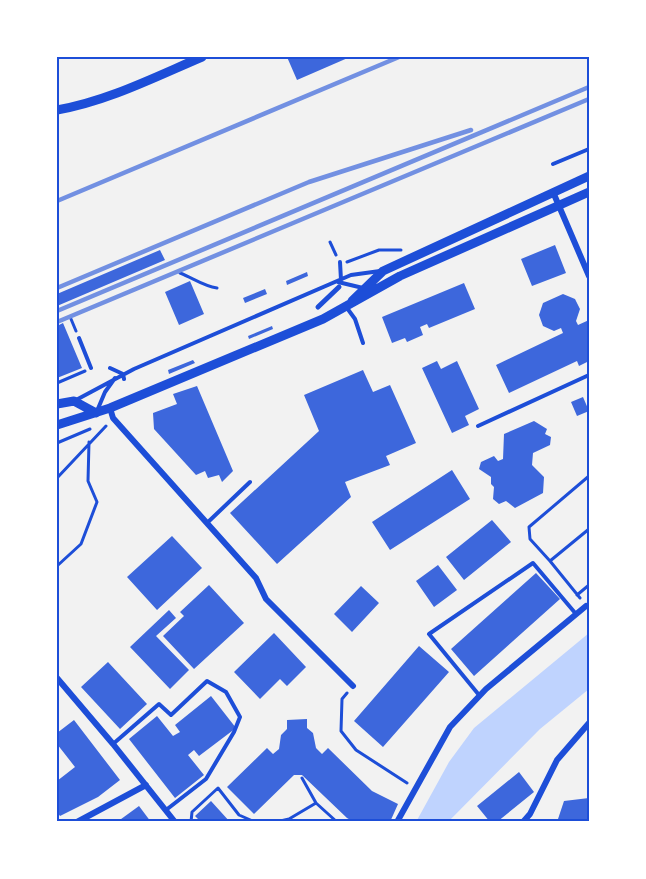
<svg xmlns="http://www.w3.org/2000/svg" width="646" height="879" font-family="Cabin,sans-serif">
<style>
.water{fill:#bfd3fe}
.building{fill:#3d67dc}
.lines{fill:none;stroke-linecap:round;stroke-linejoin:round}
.path{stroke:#1d4ed8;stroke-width:3}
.service{stroke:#1d4ed8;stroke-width:4}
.pedestrian{stroke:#1d4ed8;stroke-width:5}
.minor{stroke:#1d4ed8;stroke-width:6}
.secondary{stroke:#1d4ed8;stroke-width:9}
.rail{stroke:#7290e2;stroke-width:4.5}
.neatline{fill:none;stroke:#1d4ed8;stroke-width:2}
</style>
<rect width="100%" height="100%" fill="#f2f2f2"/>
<!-- water -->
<path class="water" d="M589,633V689L540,729L448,822H416L449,762L474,728Z"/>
<!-- building -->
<path class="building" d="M287,57H350L297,80Z
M555,245L566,273L532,286L521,259Z
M160,250L165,260L57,306V294Z
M307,272L308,276L287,285L286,281Z
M190,281L204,314L179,325L165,292Z
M464,283L475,309L429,328L427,324L420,327L423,335L407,342L405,338L392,343L382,317Z
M265,289L267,294L245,303L243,298Z
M563,294L575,299L580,309L576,321L578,325L589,320V361L579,366L577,361L509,393L496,365L563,333L561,328L554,331L543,326L539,315L543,303Z
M63,323L82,368L57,378V326Z
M272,326L273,329L249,339L248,336Z
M193,360L195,363L169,374L168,370Z
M437,361L441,369L457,361L479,409L465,416L469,425L452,433L422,368Z
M363,370L373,392L390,385L416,443L386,456L390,465L345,482L351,497L277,564L230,513L319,431L304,395Z
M197,386L233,471L222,482L219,475L208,478L205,471L196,475L154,429L153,413L177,404L173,394Z
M583,397L589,411L577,416L571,402Z
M534,421L547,429L545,434L551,437L550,445L533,453L532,465L544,477L543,493L515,508L506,501L499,504L493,499L494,487L491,484V477L479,469L481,462L494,456L498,461L503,459L504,434Z
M452,470L470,499L390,550L372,522Z
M492,520L511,542L464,580L446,557Z
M172,536L202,568L157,610L127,577Z
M438,565L457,590L434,607L416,581Z
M536,573L560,599L474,676L451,649Z
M209,585L244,623L194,669L163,636L184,616L180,612Z
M361,586L379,603L352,632L334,614Z
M169,610L176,618L156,636L189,670L170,689L130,647Z
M274,633L306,667L287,686L280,679L260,699L234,672Z
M419,646L449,672L383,747L354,721Z
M108,662L147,704L120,729L81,687Z
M211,696L236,728L199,756L194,750L188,755L204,775L175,798L129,739L157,716L173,736L180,732L175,725Z
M307,719V728L313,733L316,748L322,754L328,748L372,791L398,804L390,822H354L347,818L302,775H294L254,814L227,787L267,748L273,754L279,749L281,735L287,729V720Z
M74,720L120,780L98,797L60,816L57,812V781L75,767L57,744V733Z
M519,772L534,792L497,822H490L477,806Z
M589,798V822H557L564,801Z
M211,801L230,822H201L195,816Z
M139,806L151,822H117Z"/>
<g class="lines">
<!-- path -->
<path class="path" d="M330,242L336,255
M347,262L379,250H401
M180,273C193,278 203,286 217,288
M71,319L76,331
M57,383L85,371
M57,443L90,429
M57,478L106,426
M550,561L530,539L529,527L589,476
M57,566L81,544L97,502L88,481L89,442
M577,595L589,585
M580,598L550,561L589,529
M347,693L342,699L341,731L356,750L407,783
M302,778L316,803
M191,822L192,812L218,788L239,815L255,822
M276,822L289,819L316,803L337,822"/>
<!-- service -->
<path class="service" d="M553,164L589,149
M340,262L341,280
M338,282L363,288
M347,308L355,319L363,343
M79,338L91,368
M110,368L123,374L124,379
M76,400L134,369L351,275L380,271
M97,411L105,392L115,378
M478,426L589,375
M207,523L250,482
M479,695L429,634L533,563L576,614
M113,744L159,704L171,715L207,681L226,692L240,717L234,732L206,779L166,810"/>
<!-- pedestrian -->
<path class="pedestrian" d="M318,307L339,287"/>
<!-- minor -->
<path class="minor" d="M553,192L589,276
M110,408L113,418L256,578L266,599L353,686
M57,678L113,744L175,822
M77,822L146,785
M397,822L450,727L486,689L586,606
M523,822L530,814L557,760L589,723"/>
<!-- secondary -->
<path class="secondary" d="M57,110C108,101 155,77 202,57
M352,301L383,271L589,176
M57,404L74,401L96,413
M57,425L110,408L323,319L400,276L589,192"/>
<!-- rail -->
<path class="rail" d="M57,201L399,57
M57,288L309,182L471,130
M57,311L589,87
M57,322L589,99"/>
</g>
<!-- border -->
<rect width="646" height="879" fill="none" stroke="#ffffff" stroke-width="117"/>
<rect x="58" y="58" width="530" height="762" class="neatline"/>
</svg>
